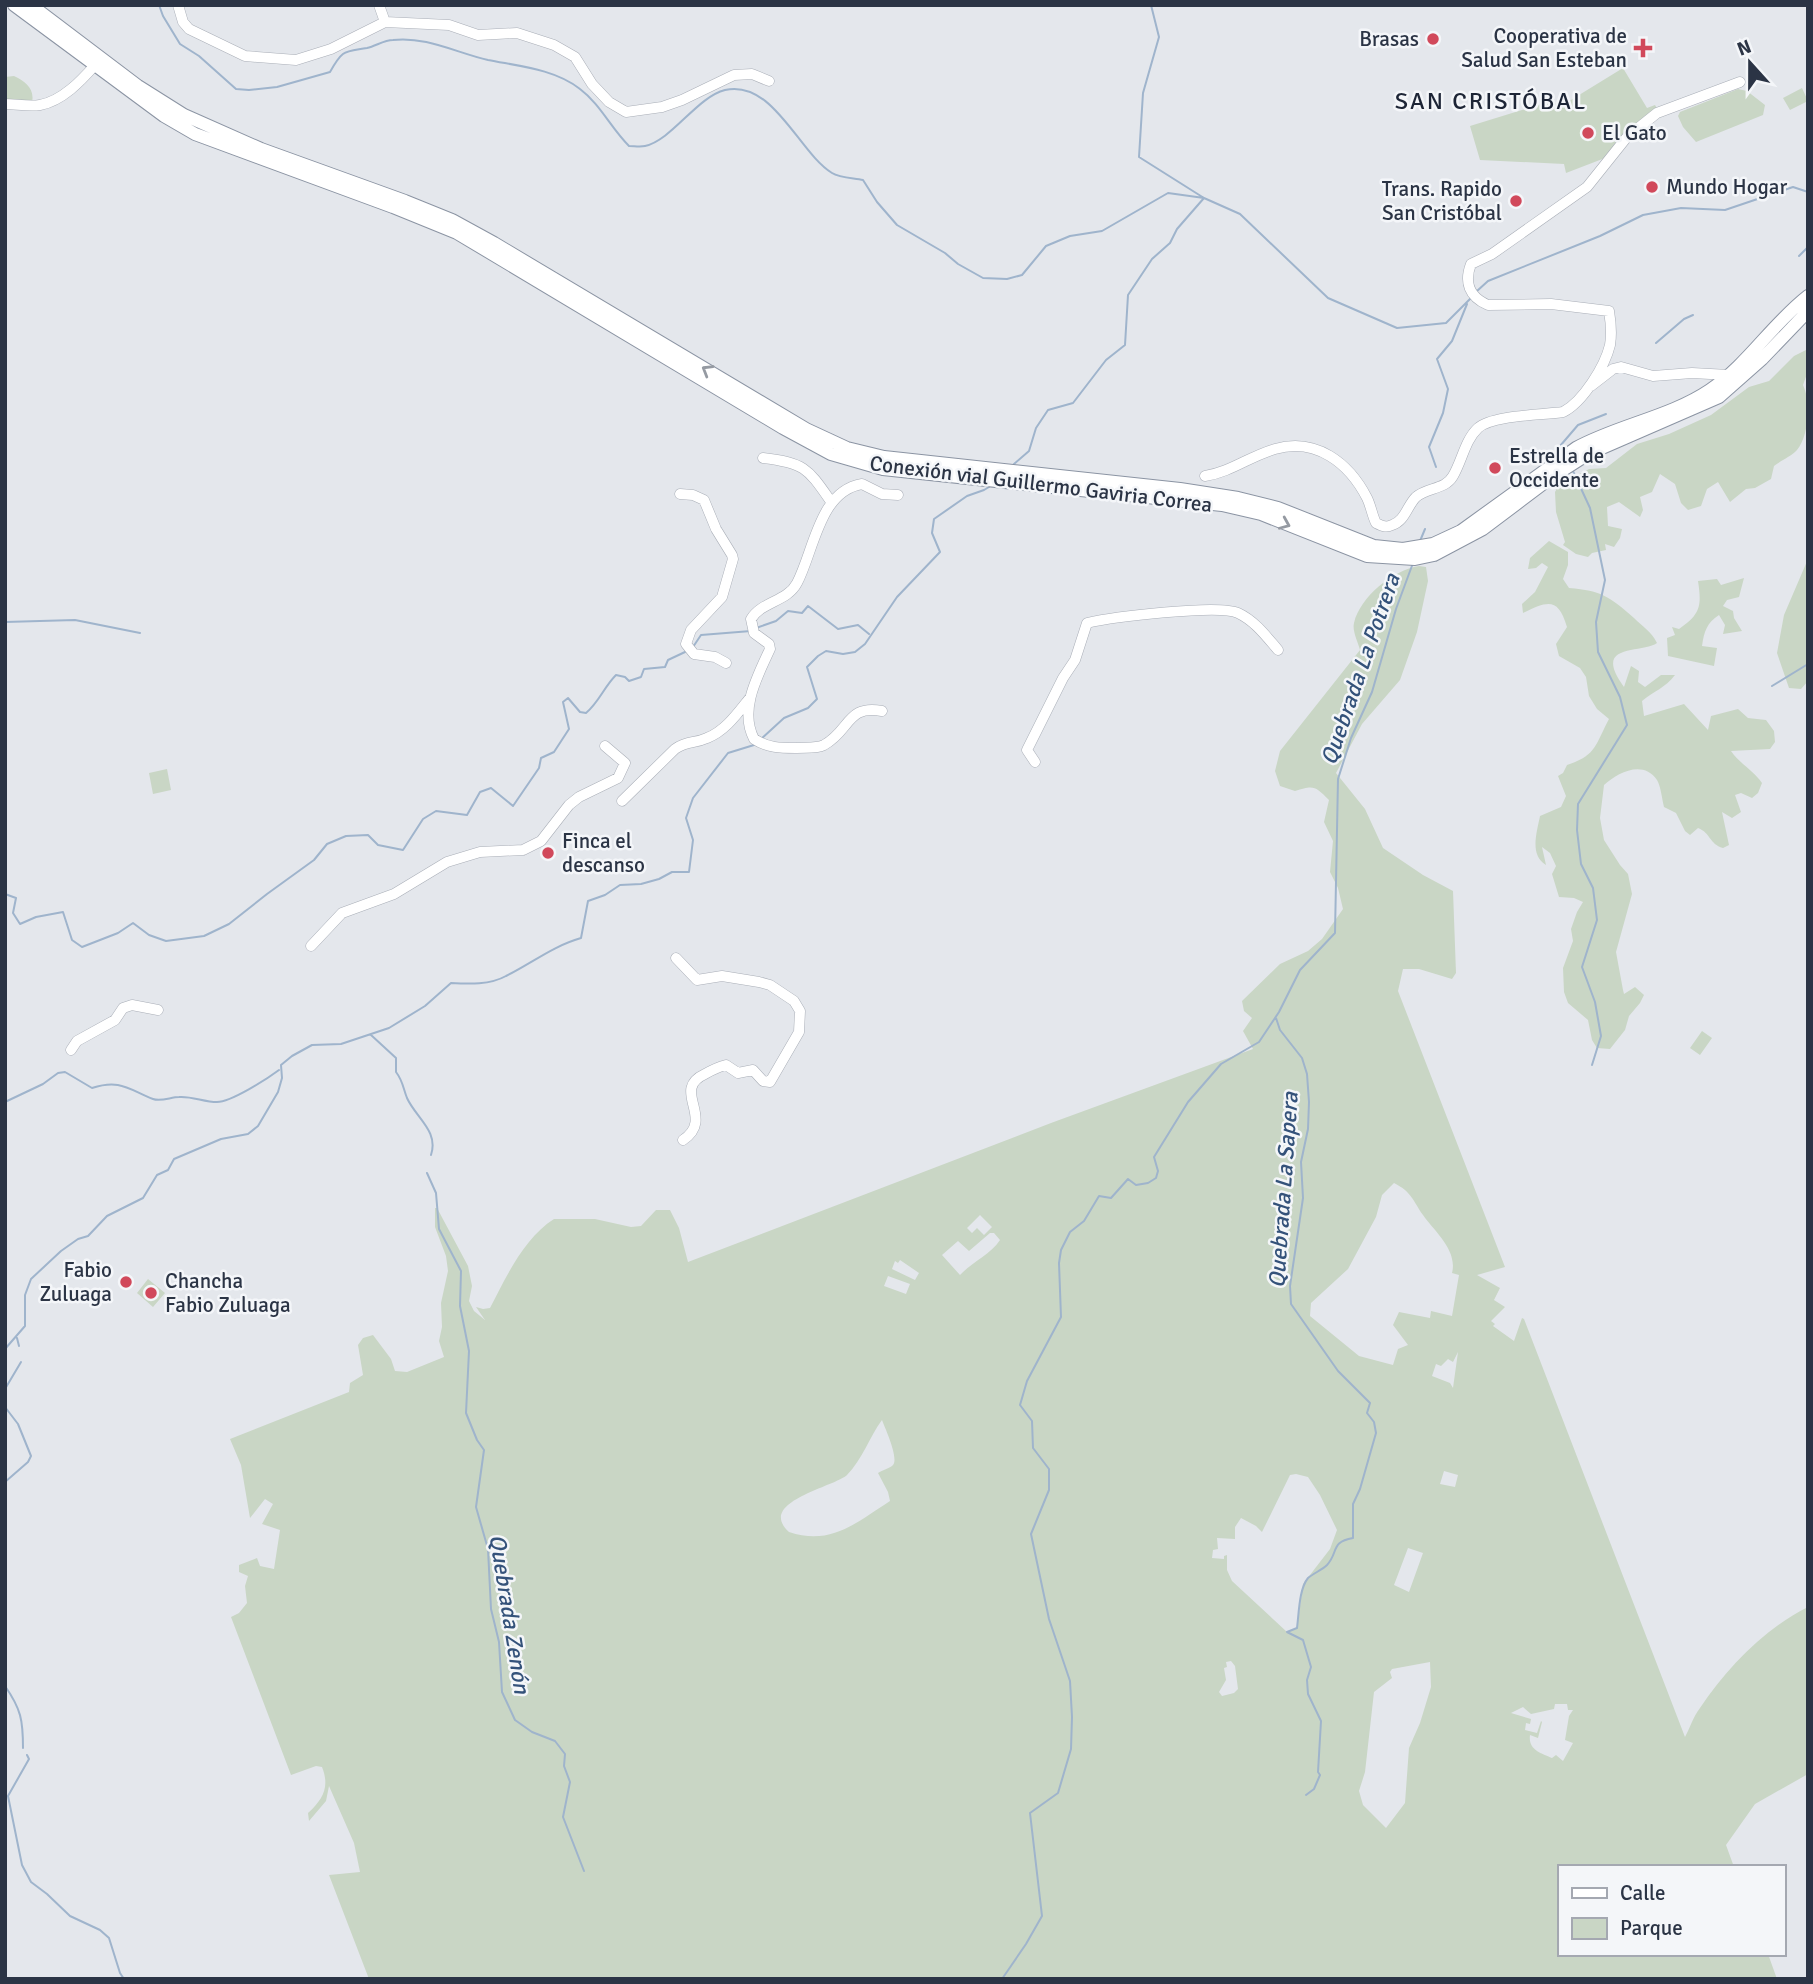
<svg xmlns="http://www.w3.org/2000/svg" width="1813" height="1984" font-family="Signika,sans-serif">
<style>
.green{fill:#c9d6c5;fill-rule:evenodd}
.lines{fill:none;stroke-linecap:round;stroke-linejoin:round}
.stream{stroke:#9fb4cc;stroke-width:2}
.secondary-casing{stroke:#a9aeb7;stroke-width:11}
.highway-casing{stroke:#8b94a3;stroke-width:14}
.secondary{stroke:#fff;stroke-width:10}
.highway{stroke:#fff;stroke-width:12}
.oneway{stroke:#959aa2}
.poi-dot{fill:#d1495b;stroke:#f4f6f9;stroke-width:2.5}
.labels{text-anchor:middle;stroke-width:5;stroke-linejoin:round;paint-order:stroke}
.poi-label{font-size:21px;fill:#2b3445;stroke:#f4f6f9;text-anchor:start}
.street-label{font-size:21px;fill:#2b3445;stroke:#f4f6f9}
.water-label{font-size:23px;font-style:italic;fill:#34527a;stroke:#f4f6f9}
.quarter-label{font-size:24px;letter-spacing:2px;fill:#1d2536;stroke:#f4f6f9}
</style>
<rect width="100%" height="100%" fill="#e4e7ec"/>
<!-- green -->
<path class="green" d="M1623,68L1647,108L1655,105L1660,114L1605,158L1566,173L1564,164L1480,160L1470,126L1541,104L1566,103Z
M14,76C25,81 35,89 32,102L5,99V77Z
M1802,88L1808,101L1790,110L1783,98Z
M1738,89L1747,91L1765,105L1763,115L1696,142L1683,127L1678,116L1680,112Z
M1808,349V371L1803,385C1811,402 1809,435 1797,450C1792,456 1780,461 1774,466L1771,479L1755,488L1746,489L1730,502L1718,482L1707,489L1701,506L1688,510L1681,503L1675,484L1660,474L1652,492L1640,497L1643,510L1640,517L1619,502L1607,507L1608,526L1622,529L1620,538L1614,547L1605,544L1606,550L1592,553L1588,557L1576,554L1563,545L1565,542L1556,512L1555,492L1559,485L1589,469L1606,468L1637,444L1669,434L1711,415L1749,387L1769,381L1794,356Z
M1549,541L1568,552V565L1563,579L1569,588C1602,591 1609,596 1634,618C1643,627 1651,631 1657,643C1642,654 1591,642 1624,687L1631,666L1639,671L1638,682L1645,687L1661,675H1675C1665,688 1654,691 1642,701L1644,716L1684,704L1708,730L1711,716L1738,709L1748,718L1766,720L1774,731L1775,742L1770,749L1731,751C1740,764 1753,770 1762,783L1758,793L1752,798L1741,793L1735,795L1741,812L1732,818L1722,812L1729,845L1723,848C1709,844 1711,833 1698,828L1690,835L1685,831L1676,813L1664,807C1662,799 1661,787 1657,780C1643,759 1617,773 1604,785L1600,818L1604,840L1620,865L1628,874L1632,894L1616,952L1623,990L1624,994L1635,987L1644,995L1640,1003L1629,1016L1625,1030L1610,1049L1597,1048L1592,1040L1588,1020L1568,1003L1564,992L1563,968L1573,941L1571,929L1577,912L1583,902L1574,898L1559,897L1552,874L1556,866L1550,853L1542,847L1546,865C1529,855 1537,832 1540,816L1561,807L1566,796L1558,776L1563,773L1567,765C1597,755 1595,745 1609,719L1597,709L1589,696L1586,677L1580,668L1559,656L1556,644L1567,627C1558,597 1548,601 1523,613L1522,604L1535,592L1548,567L1542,563L1536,568L1528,569L1530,558Z
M1808,559V681L1801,689L1789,688L1777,653L1784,615Z
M1419,566L1426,567L1428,581L1417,632L1400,680L1362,724L1336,773L1365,809L1383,848L1423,875L1453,891L1456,973L1452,979L1419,969H1403L1398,991L1505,1267L1477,1275L1500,1288L1494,1300L1505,1307L1491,1321L1495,1324L1493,1326L1514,1341L1522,1318L1524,1319L1685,1737C1690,1728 1693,1717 1700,1708C1727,1668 1764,1629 1808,1607V1774L1755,1804L1726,1845L1734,1867H1700L1691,1864L1690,1867H1559V1954H1768L1777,1979H369L329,1875L360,1872L354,1843L329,1786L326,1801L309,1821L308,1813C323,1799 330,1787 322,1767L316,1766L291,1775L231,1617L239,1613L247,1603L245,1586L248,1576L239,1572V1565L257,1558L260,1566L274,1569L280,1530L262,1524L273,1504L265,1499L250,1518L241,1465L230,1439L349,1392L350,1383L363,1375L358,1345L363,1338L373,1335L391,1359L395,1371L407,1372L444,1357L439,1341L442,1327L441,1303L448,1271L446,1256L435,1227V1208H437L468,1266L472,1286L469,1301L474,1311L485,1320L476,1307L483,1309L490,1308C506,1277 524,1238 554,1219H595L631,1227L641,1226L656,1210H670L679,1228L688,1262L1051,1123L1253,1049L1243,1031L1252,1018L1244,1011L1242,1001L1280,964L1308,951L1322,939L1343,909L1338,888L1330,872L1333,841L1324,822L1329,800C1315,786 1314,785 1295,791L1280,786L1275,771L1280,751L1360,650C1358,642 1352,631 1354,623C1360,597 1393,570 1419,566ZM1394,1183C1412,1192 1413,1201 1423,1215C1434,1231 1458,1250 1452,1273L1459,1275L1452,1316L1431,1311L1430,1318L1399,1312L1393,1325L1408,1345L1398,1349L1393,1365L1359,1356L1310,1316L1311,1303L1348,1269L1376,1217L1382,1195ZM980,1215L992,1227L984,1235L977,1228L972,1233L967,1228ZM990,1233H994L1000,1240C990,1255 972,1262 960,1275L942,1255L958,1241L969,1251ZM900,1260L919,1273L915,1280L892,1269L895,1261L898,1263ZM888,1276L910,1284L906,1294L884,1286ZM1458,1352L1453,1388L1450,1383L1432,1376L1436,1364L1441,1366L1448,1359L1453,1362ZM882,1420C885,1428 899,1458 893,1465C891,1468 882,1470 878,1473L888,1492L890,1501C856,1523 831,1546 789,1532C756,1502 834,1487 847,1475C862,1460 870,1436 882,1420ZM1444,1471L1458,1475L1455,1487L1440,1484ZM1296,1474L1308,1477L1320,1495L1337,1530L1330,1549L1303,1584L1297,1628L1287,1632L1232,1581L1227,1570V1555L1224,1556V1559L1212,1558L1213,1550L1218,1549L1217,1538L1235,1539V1527L1241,1518L1256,1526L1262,1532L1290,1475ZM1408,1548L1423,1553L1409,1592L1394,1585ZM1231,1661L1235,1666L1238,1689L1234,1693L1222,1696L1219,1692L1226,1680L1224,1668L1227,1667L1226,1662ZM1430,1662L1431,1687L1420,1723L1409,1748L1405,1803L1386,1828L1363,1805L1359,1791L1365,1772L1374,1692L1392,1678L1390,1672L1392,1669ZM1555,1704H1567L1568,1710H1573L1569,1716L1565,1740L1573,1743L1563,1761L1556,1755L1552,1758C1541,1753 1528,1750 1530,1735L1538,1738L1542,1722L1541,1721L1537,1733L1525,1730L1526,1723L1530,1724L1531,1719L1511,1713L1523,1707L1531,1714L1554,1709Z
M1744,578L1739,597L1727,600L1723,606L1733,611L1734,618L1742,631L1723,634L1725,625L1719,615C1707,623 1704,631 1702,646L1717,648L1714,666L1668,656L1667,638L1675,635L1672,627L1679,629C1700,614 1702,607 1698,581L1717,579L1721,585Z
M167,769L171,790L153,794L149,773Z
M1702,1031L1712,1038L1700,1055L1690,1048Z
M148,1279L165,1293L153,1307L137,1293Z"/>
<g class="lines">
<!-- stream -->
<path class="stream" d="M159,5L163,16L180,44L199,56L236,89L249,90L277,87L330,72C343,49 344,52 367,48C376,46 384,40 393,40C426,36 457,53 488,60C518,66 555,69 580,89C600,104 611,128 629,146C634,146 640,147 645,146C672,140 697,97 725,90C773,79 799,153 832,173C840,178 854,178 863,180L877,202L897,225L945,253L958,264L983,278L1007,279L1022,275L1046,246L1070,236L1102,231L1168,193L1204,198L1240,214L1328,298L1397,328L1446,323L1471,298
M1799,256L1808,247
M1477,291L1488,281L1600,236L1643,215L1681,208L1725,210L1793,187L1808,192
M1656,343L1684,319L1693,315
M1563,452L1560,446L1578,425L1606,414
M1014,464L1029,451L1036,428L1048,410L1073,403L1106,360L1125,345L1128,295L1152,259L1170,243L1177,229L1204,198L1139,157L1143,93L1159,37L1151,5
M1436,467L1429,447L1443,413L1448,389L1437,359L1452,341L1467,304
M1572,469L1590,508L1605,580L1596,622L1598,652L1620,697L1627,725L1578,804L1577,830L1581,864L1593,888L1597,920L1582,967L1595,1002L1601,1036L1592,1065
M1420,541L1425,529
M5,622L75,620L140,633
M756,628L776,621L788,611L802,613L808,606L838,629L858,625L869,634
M693,647L701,635L751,631
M1772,686L1808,664
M761,739L784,718L808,708L817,699L807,667L818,656L826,651L843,654L855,652L865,644L897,597L940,552L932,533L934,519L967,496L984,490L989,487
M5,894L16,898L13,913L20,924L36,917L63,912L72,940L82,947L118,933L133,923L149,935L166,941L204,936L229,924L267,894L314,860L327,844L346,836L368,835L378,845L403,850L423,819L436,811L467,815L480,792L491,788L513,806L539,768L541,758L554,752L569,729L563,702L568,698L580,712L586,713C599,702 604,687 616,675L625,677L629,681L641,677L644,669L665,667L668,660L685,652
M1276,1018L1280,1030L1302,1058L1307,1074L1309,1102L1308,1129L1301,1162L1303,1198L1290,1286L1291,1304L1338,1371L1370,1403L1367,1413L1374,1422L1376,1433L1360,1489L1353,1504V1538C1330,1542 1339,1552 1327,1565C1322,1570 1314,1573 1308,1578C1299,1589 1299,1613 1297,1628L1287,1632L1303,1640L1311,1667L1307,1680L1308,1694L1321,1721L1318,1772L1320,1775L1314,1789L1306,1795
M371,1035L396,1058V1072C403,1081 403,1088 407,1098C416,1118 439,1131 431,1155
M5,1102L43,1084L58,1073L65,1072L92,1088C120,1079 128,1089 153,1099C161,1102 171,1097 179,1097C192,1096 204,1102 217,1102C231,1102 267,1079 279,1070
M427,1173L436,1193L439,1229L461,1271L460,1306L469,1351L466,1413L477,1440L484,1450L476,1507L488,1549L491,1609L499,1642L502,1692L515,1720L532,1732L555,1741L565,1754L564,1766L570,1782L563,1817L584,1871
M17,1338L19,1346
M5,1349L25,1326V1295L31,1279L61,1251L78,1239L88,1236L107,1216L143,1198L157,1175L168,1170L174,1159L221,1139L248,1134L258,1126L278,1092L282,1078L281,1065L292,1056L312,1045L341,1044L389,1028L425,1006L451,983C469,984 490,985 506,976C532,963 553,946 581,938L588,901L605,895L620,885L641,884L659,879L672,872H689L693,840L686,818L693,798L728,753L754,745
M5,1389L21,1362
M5,1407L18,1424L31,1456L28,1462L5,1482
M5,1507V1521
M5,1686C21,1709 23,1720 23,1748
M27,1755L29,1759L8,1796L22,1865L31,1882L47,1894L70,1916L100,1930L109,1938L120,1973L124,1979
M1002,1979L1026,1944L1042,1916L1030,1813L1058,1793L1071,1749L1072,1717L1070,1681L1049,1619L1031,1534L1049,1490V1469L1033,1448L1032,1421L1020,1405L1027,1381L1061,1317L1059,1263L1061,1250L1070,1232L1084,1221L1099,1196L1111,1198L1128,1179L1136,1185L1148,1183L1156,1178L1158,1171L1154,1157L1188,1102L1221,1064L1259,1042L1279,1012L1300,970L1335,933L1338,779L1351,738L1372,692L1396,609L1413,563"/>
<!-- secondary casing -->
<g class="secondary-casing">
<path id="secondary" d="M178,5L183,22L189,29L245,56L296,60L331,49L385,22
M379,5L385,22L449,25L478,35L517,33L554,45L575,57L592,84L609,102L626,112L662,107L682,100L734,75L752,74L769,81
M5,104C16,104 29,107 40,105C62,101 81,81 95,65
M1591,386L1613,369L1621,367L1653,376L1692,373L1729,375
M763,458C806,463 808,469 832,503
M1205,476C1231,472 1250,456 1275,449C1316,437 1349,463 1367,498C1371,506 1372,515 1376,523C1382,526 1386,528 1392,525C1405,521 1407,506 1416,497C1427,487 1445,490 1453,476C1462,461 1465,440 1478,428C1492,415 1543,415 1563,412C1583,402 1605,366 1610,345C1612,333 1611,323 1609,311L1551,304L1488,305C1469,297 1464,282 1471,264L1492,254L1587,187L1627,137L1657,113L1740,82
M680,494L693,495L704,500L716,529L732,555L733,559L722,597L691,630L686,644L694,654L715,657L726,663
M882,711C847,704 850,731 824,745C816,749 805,747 796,748C780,748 768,748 754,739C739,710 757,677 770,649L769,644L754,633L751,619C762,601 787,602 797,583C814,551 819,491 862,484L882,494L898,495
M1035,762L1027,750L1063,678L1075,660L1087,623C1112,617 1219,604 1238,613C1255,621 1266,636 1278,650
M622,801L675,749C688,740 694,744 707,738C725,731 737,714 749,699
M311,946L342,913L394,894L447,862L480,852L523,850L541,841L569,805L579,797L618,778L625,763L605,746
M676,958L697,980L722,976L759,982L770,985L794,1001L800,1011L799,1032L770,1082L763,1081L753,1070L738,1073L726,1065C718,1067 712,1070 705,1074C670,1090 716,1118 683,1140
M71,1050L77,1041L115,1020L123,1008L132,1005L158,1010"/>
</g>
<!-- highway casing -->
<g class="highway-casing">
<path id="highway" d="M14,5L164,116L195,134L393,207L457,233L783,428L831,454L883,469L1222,505L1261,514L1367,556L1415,559L1434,555L1483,529L1552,477L1588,454L1719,397L1762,359L1808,311
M31,5L138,86L184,115L261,149L405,201L452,220L494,243L806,429L847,448L884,457L1180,489L1238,498L1278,508L1374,546L1403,549L1433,544L1461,531L1576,448C1618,425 1670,417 1710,390C1748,364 1772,324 1808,296"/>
</g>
<!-- secondary -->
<use href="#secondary" class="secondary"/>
<!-- highway -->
<use href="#highway" class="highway"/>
</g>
<!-- one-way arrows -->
<defs><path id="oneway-chevron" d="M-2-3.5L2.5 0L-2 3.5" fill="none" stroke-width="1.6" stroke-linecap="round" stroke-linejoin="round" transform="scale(1.75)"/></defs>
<g class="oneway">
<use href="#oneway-chevron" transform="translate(707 370) rotate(-149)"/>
<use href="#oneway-chevron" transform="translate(1285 524) rotate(23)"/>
</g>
<!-- markers -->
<g class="poi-dot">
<circle cx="1433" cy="39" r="7"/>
<path d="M1639.5 37.5h7v7h7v7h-7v7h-7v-7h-7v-7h7z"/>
<circle cx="1588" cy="133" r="7"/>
<circle cx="1652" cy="187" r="7"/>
<circle cx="1516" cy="201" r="7"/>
<circle cx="1495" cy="468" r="7"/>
<circle cx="548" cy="853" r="7"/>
<circle cx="126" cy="1282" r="7"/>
<circle cx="151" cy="1293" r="7"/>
</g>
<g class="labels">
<!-- poi labels -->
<g class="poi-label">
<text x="1627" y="43" text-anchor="end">Cooperativa de<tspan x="1627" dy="24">Salud San Esteban</tspan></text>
<text x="1419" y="46" text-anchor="end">Brasas</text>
<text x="1602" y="140">El Gato</text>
<text x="1666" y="194">Mundo Hogar</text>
<text x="1502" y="196" text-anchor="end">Trans. Rapido<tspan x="1502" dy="24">San Cristóbal</tspan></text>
<text x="1509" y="463">Estrella de<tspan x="1509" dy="24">Occidente</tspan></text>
<text x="562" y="848">Finca el<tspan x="562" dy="24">descanso</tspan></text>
<text x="112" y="1277" text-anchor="end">Fabio<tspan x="112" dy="24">Zuluaga</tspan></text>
<text x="165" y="1288">Chancha<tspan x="165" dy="24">Fabio Zuluaga</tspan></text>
</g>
<!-- street labels -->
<g class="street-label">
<text transform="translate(1041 484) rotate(7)" y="7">Conexión vial Guillermo Gaviria Correa</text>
</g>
<!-- water labels -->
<g class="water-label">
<text transform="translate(1360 669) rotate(-71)" y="8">Quebrada La Potrera</text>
<text transform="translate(1283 1190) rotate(-86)" y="8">Quebrada La Sapera</text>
<text transform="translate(510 1614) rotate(81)" y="8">Quebrada Zenón</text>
</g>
<!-- quarter labels -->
<g class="quarter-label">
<text x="1491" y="109">SAN CRISTÓBAL</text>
</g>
</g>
<!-- border -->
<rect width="1813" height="1984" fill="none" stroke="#2b3445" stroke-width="14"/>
<!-- legend -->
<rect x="1558" y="1865" width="228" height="91" fill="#f4f6f9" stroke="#a4a8b1" stroke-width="2"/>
<rect x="1572" y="1888" width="35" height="10" fill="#ffffff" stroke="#a4a8b1" stroke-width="2"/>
<text x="1620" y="1900" font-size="21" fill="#2b3445">Calle</text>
<rect x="1572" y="1918" width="35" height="21" fill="#c9d6c5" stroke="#a4a8b1" stroke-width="2"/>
<text x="1620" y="1935" font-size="21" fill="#2b3445">Parque</text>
<!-- north arrow -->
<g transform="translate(1750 63) rotate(339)" stroke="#f4f6f9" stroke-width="5" paint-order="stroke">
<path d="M0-5L12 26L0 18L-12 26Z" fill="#2b3445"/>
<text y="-10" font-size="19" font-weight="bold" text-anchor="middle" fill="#2b3445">N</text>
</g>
</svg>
